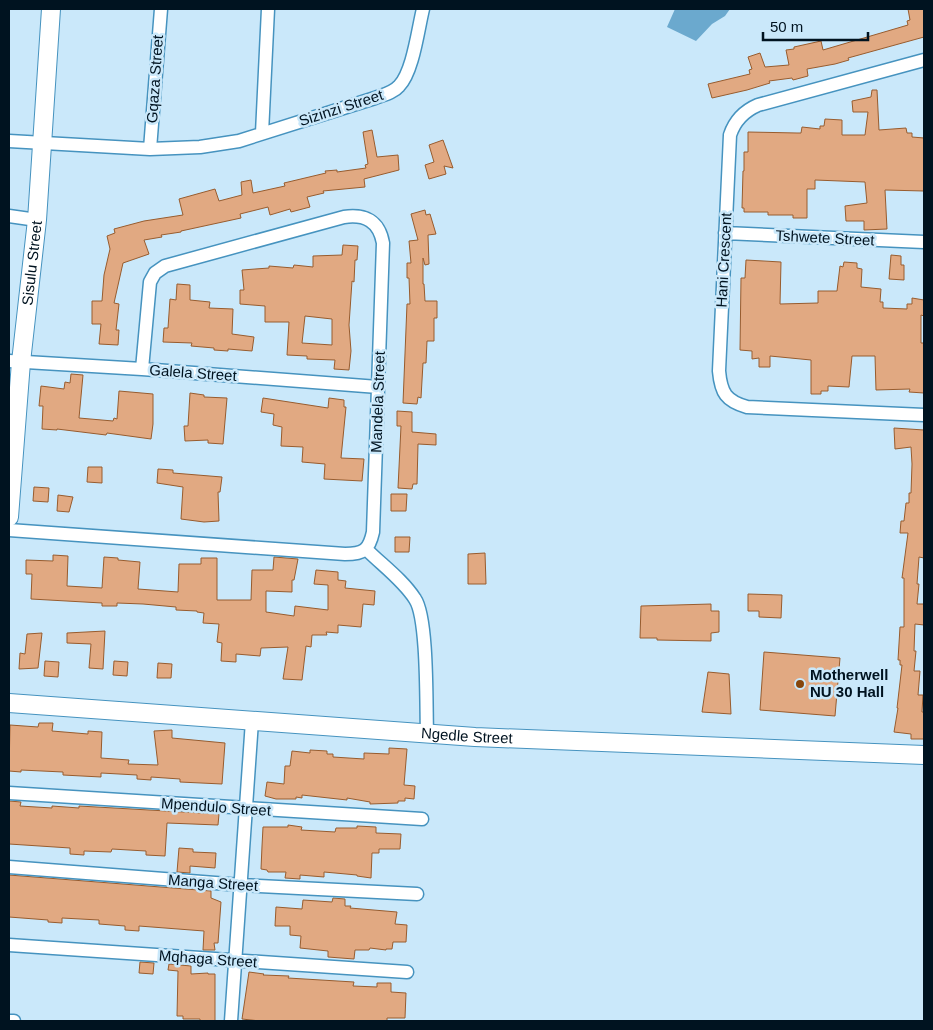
<svg xmlns="http://www.w3.org/2000/svg" width="933" height="1030" font-family="Helvetica,sans-serif">
<style>
.water{fill:#6ba9ce}
.building{fill:#e1a982;stroke:#985c2e;fill-rule:evenodd}
.lines{fill:none;stroke-linecap:round;stroke-linejoin:round}
.street-casing{stroke:#4693bf;stroke-width:15}
.secondary-casing{stroke:#4693bf;stroke-width:20}
.street{stroke:#fff;stroke-width:12}
.secondary{stroke:#fff;stroke-width:18}
.poi-dot{fill:#86460c;stroke:#cae8fa;stroke-width:2}
.labels{text-anchor:middle;stroke-width:5;stroke-linejoin:round;paint-order:stroke}
.street-label{font-size:15px;fill:#001320;stroke:#cae8fa}
.poi-label{font-size:15px;font-weight:bold;fill:#001320;stroke:#cae8fa;text-anchor:start}
</style>
<rect width="100%" height="100%" fill="#cae8fa"/>
<!-- water -->
<path class="water" d="M675,9H730L725,16L712,24L696,41L667,27Z"/>
<!-- building -->
<path class="building" d="M908,9H924V37L848,58L849,60L835,64L807,69L808,76L793,80L792,78L769,81L770,83L747,90L712,98L708,84L750,74L749,70L752,69L748,57L760,53L765,67L789,65L786,50L794,49V47L821,41L823,50L908,25L907,21L910,20Z
M872,90H877L879,130L906,128L907,133H912V137L924,138V191L885,190L887,229L864,230V221H846L845,206L867,203L865,182L815,180V189H807V218H793V215H768V212H744V208H742L743,171H744V152H748V132L797,133H801L802,127L820,129V126H824L825,119L842,120V135H865L868,112H853L852,101L871,97Z
M372,130L377,157L398,155L399,170L364,179L365,187L323,191L324,193L307,197L310,207L291,212L290,209L270,215L268,207L240,214L241,218L181,231V232L161,235L162,237L144,240L149,254L123,263L114,303L119,304L116,330H119L118,345L99,344L101,324H92V301H102L104,275L110,249L107,236L115,233L114,229L144,221L183,215L179,199L215,189L219,201L242,195L241,182L251,180L253,193L285,186L284,183L326,173L325,171L337,170V172L366,168L365,165L368,164L363,132Z
M443,140L453,168L444,166L446,174L429,179L425,165L434,162L429,145Z
M425,210L426,215L430,214L436,234L428,235L429,264L425,265L423,258V284H424L425,301H437V318H434V341H427L426,363H423L421,398L418,397L417,404L403,403L407,304H410L409,278H407V263H411L409,241L418,240L411,214Z
M343,245L358,246L357,260H355L354,282L352,281L349,325L351,351L349,370L334,369L335,360L307,359V356L287,355L289,322H265V306L240,304V290H244L242,270L269,268V266L293,268L294,265L313,267V256L342,255ZM305,316L332,319V345L302,343Z
M891,255L901,256V265H904V280L889,279Z
M746,260L781,262L780,304L818,303V291H837L840,266L843,267L844,262L857,263V268L862,269L861,287L881,289L880,302H883V308L907,309V304H912V298L924,300V316L921,315V343H924V393L909,392L910,389L876,390L875,356H852L849,387L828,386V391H821V394H811V360L770,356V367H759V358L752,359V351L740,350L741,278H745Z
M177,284L190,285V300L210,302L209,308L233,309L232,334L254,337L252,351L228,349V351L214,350V348L191,346L192,343L163,342L164,328H168L170,299L176,300Z
M71,374L83,375L79,418L113,421L114,418L117,419L119,391L153,394V424L151,439L107,433L106,435L57,429V430L42,429L43,406H39L41,386L64,389L65,382L70,383Z
M190,393L204,395V397L227,398L223,444L208,443V440L185,441L184,426H188Z
M263,398L328,408L329,398L344,400V407H346L341,458L364,459L362,481L324,479L325,464L302,462L303,447L281,446L282,427L273,425L274,414L261,412Z
M397,411L412,412V432L436,434V445L418,444L417,484H413L412,489L398,488L401,426H397Z
M894,428L924,430V558L919,557L917,584H919L917,604H924V625L915,624L914,651H916L914,671H920L918,695H923L922,712H924V739H911V734L894,732L898,708H897L902,665H900V660H898L900,627H904V578H902L908,533H900L901,521H904L906,503H909V493H911L912,464L911,447L895,449Z
M88,467H102V483L87,482Z
M158,469L173,470V473L222,477L220,492H218L219,521L204,522L181,519L183,487L157,483Z
M34,487L49,488L48,502L33,501Z
M391,494H407L406,511H391Z
M58,495L73,497L69,512L57,511Z
M395,537H410L409,552H395Z
M485,553L486,584H468V554Z
M53,555L68,556L67,586L102,588L104,557L118,558V560L140,562L138,589L178,592L179,564H201V558H217V600H251L252,570H273L274,557L298,559L294,580H292V592L266,591V612L294,616L295,606L328,610V585L314,584L316,570L338,572V580L346,581L345,588L375,591L374,605L363,604L361,627L338,625V633L326,632L327,635H312L311,647L306,646L302,680L283,679L288,647L261,648L260,656L236,654V662L221,661L222,643L217,642L219,624L203,623L204,613L197,612V611L176,610V607L143,604L117,603V606H102V603L31,599L32,574H26V560L53,561Z
M748,594L782,595L781,618L759,617V611H748Z
M711,604V611H719V632L711,633V641L657,640V638H640L641,606Z
M105,631L103,669L89,668L91,644L67,643V633Z
M42,633L38,668L19,669L20,653L25,654L27,634Z
M764,652L840,658L835,716L760,710Z
M45,661L59,662L58,677L44,676Z
M114,661L128,662L127,676L113,675Z
M158,663L172,664L171,678H157Z
M708,672L729,674L731,714L702,712Z
M39,723H53L52,731L88,734V731L102,732L101,758L129,760L128,764L158,765L154,731L172,730V738L225,743L222,784L180,782V779L151,777V780L137,779V775L101,773V777L63,775V772L21,770V772L9,771L10,725L38,727Z
M389,748L407,749L404,785L415,786L414,799L405,798V801H398V803L370,804V802L347,798V800L302,795V798L296,797V799H276L265,796L267,782L284,784L285,766H290L292,751L310,753V750L327,751V754H333V757L364,759V753L389,754Z
M9,801L21,802L20,806L52,808V806L79,808V806L219,814L218,825L167,823L165,856L146,855V851L112,849L111,852L84,851V855L70,854V848L9,844Z
M288,825L302,827L301,830L335,832L336,828H357V826L376,827V833L401,834L400,849H379V853H372L371,878L357,876V875L324,872V877L300,875V879L285,878L286,872H268L267,870L261,869L262,846L263,827H288Z
M179,848L193,849V852L216,853L215,868L190,866V873L177,872Z
M9,875L211,891V898L221,902L218,943H214L215,950H203L204,931L139,926V931L125,930V926L99,924V920L62,918V923L48,922V920L9,917Z
M333,898L345,899V906H351L350,908L397,912L395,924L407,925L406,942H393L392,949H386V950L370,948L369,950H355L354,959L328,957V951L300,948L301,936L290,935V926H275L276,907L302,909L303,900L332,902Z
M140,962L154,963L153,974L139,973Z
M169,964L191,966V974L208,973V974H215V1021H200V1019H183V1016H177L178,971L168,970Z
M249,972L264,974L263,975L289,976L288,978L354,982L353,986L377,987V983H391V992L406,993L405,1018H387V1021H260L242,1019Z"/>
<g class="lines">
<!-- street casing -->
<g class="street-casing">
<path id="street" d="M924,60L758,105C744,111 735,120 730,135L719,371C721,393 726,401 747,407L924,415
M262,133L268,9
M9,141L150,149L200,147L239,141L375,98C383,95 393,93 399,86C413,72 418,29 423,9
M150,149L161,9
M9,216L37,220
M725,233L924,242
M9,361L142,369L378,387
M9,530L345,554C364,554 369,550 373,532L383,243C379,221 365,214 344,217L165,266L155,273L150,282L142,369
M366,549C382,565 403,580 415,599C428,618 426,706 427,733
M9,793L422,819
M9,867L241,885L417,894
M9,945L407,972
M9,1021H14
M231,1021L252,721"/>
</g>
<!-- secondary casing -->
<g class="secondary-casing">
<g id="secondary">
<path id="s1" d="M9,517L21,362L37,220L51,9"/>
<path id="s2" d="M9,703L475,737L924,755"/>
</g>
</g>
<!-- street -->
<use href="#street" class="street"/>
<!-- secondary -->
<use href="#secondary" class="secondary"/>
</g>
<!-- markers -->
<circle class="poi-dot" cx="800" cy="684" r="5"/>
<g class="labels">
<!-- street labels -->
<g class="street-label">
<text transform="translate(155 79) rotate(-86)" y="5">Gqaza Street</text>
<text transform="translate(341 108) rotate(-18)" y="5">Sizinzi Street</text>
<text transform="translate(825 238) rotate(3)" y="5">Tshwete Street</text>
<text transform="translate(724 260) rotate(-87)" y="5">Hani Crescent</text>
<text dy="5" stroke="none"><textPath href="#s1" startOffset="255">Sisulu Street</textPath></text>
<text transform="translate(193 373) rotate(4)" y="5">Galela Street</text>
<text transform="translate(378 402) rotate(-88)" y="5">Mandela Street</text>
<text dy="5" stroke="none"><textPath href="#s2" startOffset="459">Ngedle Street</textPath></text>
<text transform="translate(216 807) rotate(4)" y="5">Mpendulo Street</text>
<text transform="translate(213 883) rotate(4)" y="5">Manga Street</text>
<text transform="translate(208 959) rotate(4)" y="5">Mqhaga Street</text>
</g>
<!-- poi labels -->
<g class="poi-label">
<text x="810" y="680">Motherwell<tspan x="810" dy="17">NU 30 Hall</tspan></text>
</g>
</g>
<!-- border -->
<rect width="933" height="1030" fill="none" stroke="#001320" stroke-width="20"/>
<!-- scale -->
<path d="M763 32v8h105v-8" fill="none" stroke="#001320" stroke-width="2.5"/>
<text x="770" y="32" font-size="15" fill="#001320" stroke="#cae8fa" stroke-width="4" paint-order="stroke">50 m</text>
</svg>
